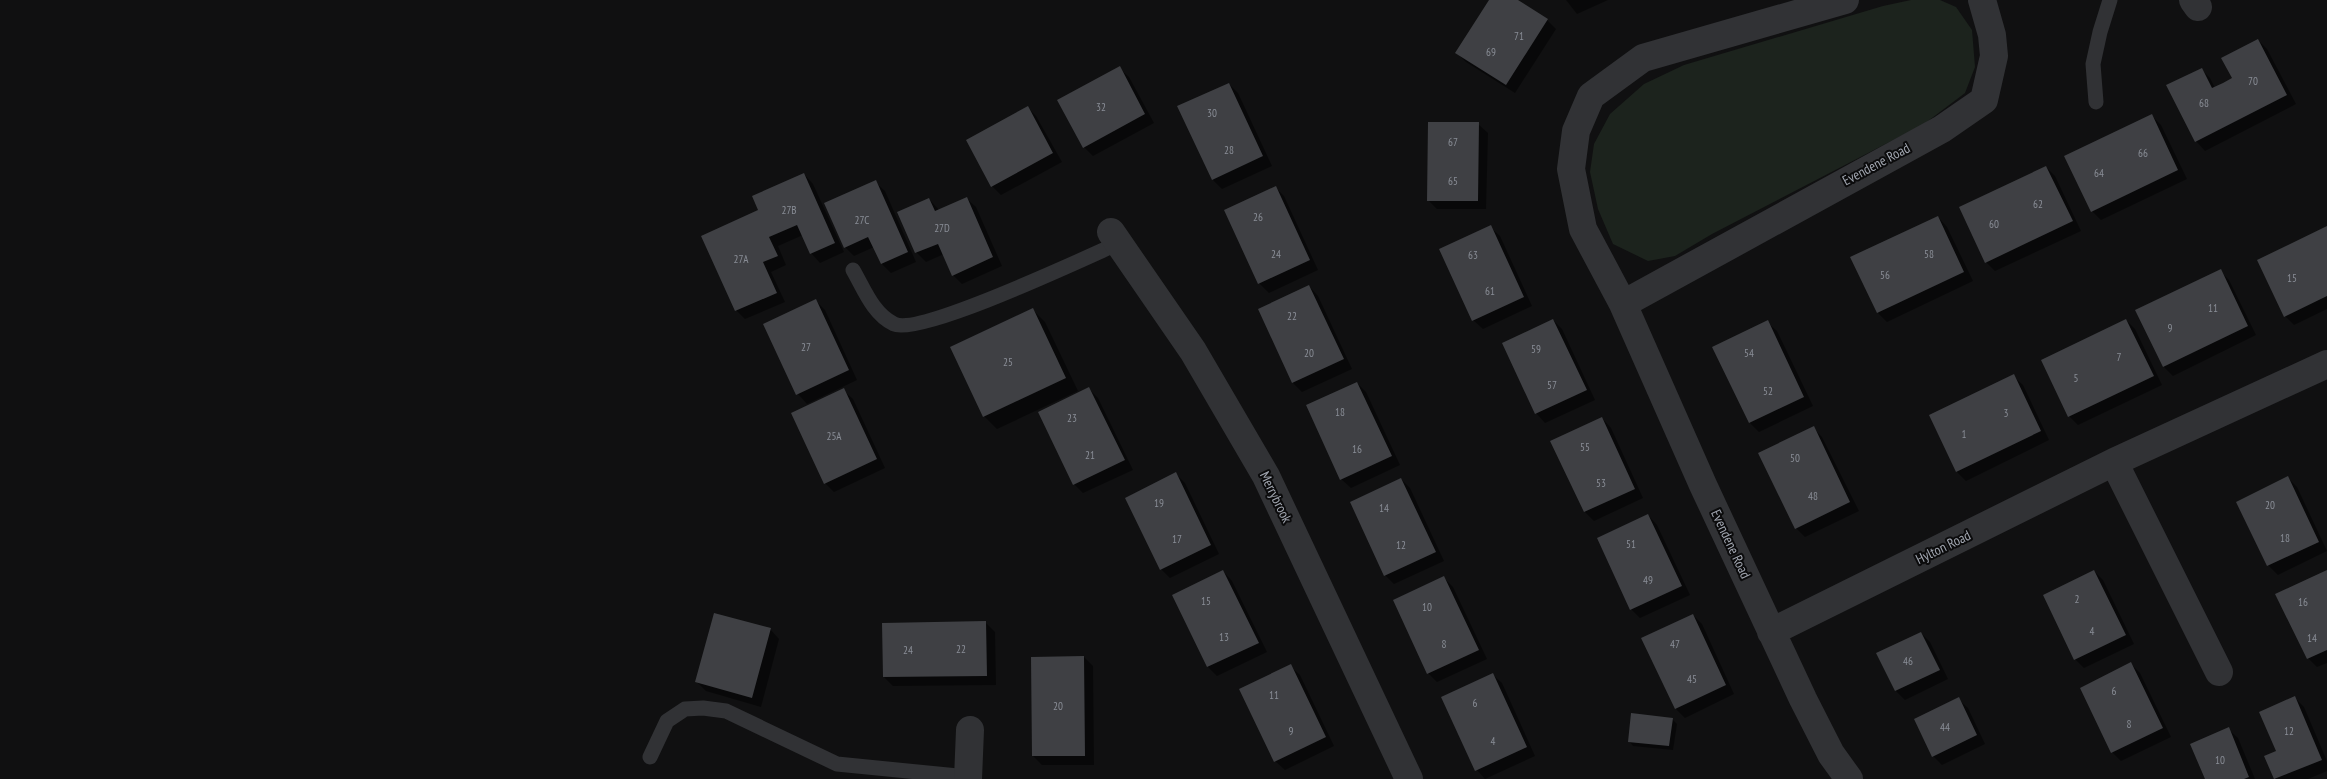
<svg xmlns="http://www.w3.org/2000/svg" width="2327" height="779" font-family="'PT Sans Narrow',sans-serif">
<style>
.green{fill:#1c231d}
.shadow{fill:#0007}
.building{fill:#3f4044}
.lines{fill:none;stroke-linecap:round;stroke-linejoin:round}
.service{stroke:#313235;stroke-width:15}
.minor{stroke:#313235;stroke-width:28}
.labels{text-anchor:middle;stroke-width:4;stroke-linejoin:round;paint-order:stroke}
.number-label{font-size:11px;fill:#898d96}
.street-label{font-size:14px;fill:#a2a7b1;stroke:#0b0b0c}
</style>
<rect width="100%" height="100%" fill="#101011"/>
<!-- green -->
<path class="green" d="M1911,0H1940L1956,7L1972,30L1975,67L1965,93L1924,124L1712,234L1675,256L1648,261L1613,244L1598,209L1590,172L1594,144L1610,114L1644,84L1684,65L1883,6Z"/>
<!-- shadow -->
<path class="shadow" d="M1490,0H1516L1547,20L1556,29L1515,93L1466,62L1457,53Z
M1566,0H1608L1577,14Z
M2258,40L2267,49L2296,104L2205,151L2196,141L2201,69L2210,78L2215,88L2233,79Z
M1119,68L1129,77L1154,123L1093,156L1084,147Z
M1229,84L1238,93L1272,166L1222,189L1213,180Z
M1027,107L1036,116L1062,162L1001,195L992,186Z
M2152,116L2161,125L2187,179L2101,220L2092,211Z
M1478,124L1488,133L1486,209H1437L1428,200Z
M2046,167L2055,176L2081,231L1995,271L1986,262Z
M804,174L813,184L844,252L820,263L811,253L803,235L778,246L786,265L771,272L785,302L745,319L736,310L759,211Z
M875,182L885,191L916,262L891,273L882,264L874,247L854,256L845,247Z
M1275,187L1284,196L1318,270L1269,293L1259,283L1226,211Z
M966,198L976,207L1002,266L962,284L953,275L944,254L926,262L916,252L929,199L939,210Z
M1938,217L1947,227L1973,281L1887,322L1878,313Z
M1490,227L1500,236L1532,306L1483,329L1473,320Z
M2327,228V309L2294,325L2285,316Z
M2220,271L2229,280L2256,335L2173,376L2164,367L2137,311Z
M1309,286L1318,296L1352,369L1302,392L1293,383L1260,309Z
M816,301L825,310L857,380L807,404L798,394L765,325Z
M1032,309L1045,322L1078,391L997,429L984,416Z
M1553,320L1562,329L1595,400L1545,423L1536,413Z
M2126,320L2135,329L2162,385L2078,425L2069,416Z
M1767,322L1777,331L1813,406L1759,432L1750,423L1714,347Z
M2013,376L2023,385L2049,440L1966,481L1957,472L1930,416Z
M1357,383L1366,392L1400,465L1351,488L1341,479Z
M1089,389L1098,398L1133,470L1083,493L1074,484Z
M843,390L853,399L885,468L834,492L825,483Z
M1602,418L1611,428L1643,498L1594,521L1585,512L1552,441Z
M1813,428L1822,437L1859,511L1805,537L1796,528Z
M1176,474L1185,483L1219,554L1170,578L1161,569Z
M2288,478L2297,487L2327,551L2278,575L2268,565L2238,502Z
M1401,479L1410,488L1444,561L1394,584L1385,575Z
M1648,515L1657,525L1690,595L1640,618L1631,609Z
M1223,571L1232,581L1267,652L1217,676L1208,667L1174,596Z
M2094,571L2103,580L2134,644L2084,668L2075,659Z
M2327,571V663L2317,667L2308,658Z
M1444,578L1453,587L1487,659L1437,682L1428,673Z
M1693,615L1702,624L1734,694L1685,718L1676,709Z
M986,623L995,632L996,685L893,686L884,677Z
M770,629L779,639L761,707L706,691L697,682Z
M1921,633L1930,642L1948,679L1905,700L1896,691Z
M1084,657L1093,666L1094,765H1042L1033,756Z
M2131,664L2140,673L2171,737L2121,761L2112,752Z
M1290,666L1300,675L1334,746L1285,770L1275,761L1241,690Z
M1492,674L1502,683L1535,756L1485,779L1477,770L1442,697Z
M2295,698L2304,707L2327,761V771L2308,779H2275L2266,757L2278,752Z
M1958,699L1968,708L1985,744L1942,765L1933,756Z
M1672,719L1677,724L1673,750L1633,746L1629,741Z
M2228,729L2238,738L2255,779H2206Z"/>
<!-- building -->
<path class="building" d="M1489,0H1518L1548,19L1506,85L1455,53Z
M2258,39L2287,95L2195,142L2166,85L2202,68L2212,88L2223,83L2232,78L2221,58Z
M1120,66L1145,114L1083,148L1057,100Z
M1229,83L1263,156L1212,180L1177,106Z
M1028,106L1053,153L991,187L966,140Z
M2152,114L2178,170L2091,212L2064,156Z
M1428,122H1479L1478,201H1427Z
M2046,166L2073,221L1985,263L1959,207Z
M804,173L835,243L810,254L797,225L769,237L778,256L763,262L777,293L735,311L701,236L758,210L752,196Z
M876,180L908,252L881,264L868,237L844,248L824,203Z
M1276,186L1310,260L1258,284L1224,210Z
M967,197L993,257L952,276L938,244L915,253L897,212L929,198L935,211Z
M1938,216L1964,272L1877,313L1850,257Z
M1491,225L1524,297L1472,321L1439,249Z
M2327,226V296L2284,317L2257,260Z
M2221,269L2248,326L2163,367L2135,310Z
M1309,285L1344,359L1292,383L1258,309Z
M816,299L849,370L796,395L763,324Z
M1033,308L1066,378L983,417L950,347Z
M1553,319L1587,390L1535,414L1502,343Z
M2126,319L2154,376L2068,417L2041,360Z
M1768,320L1804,397L1749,423L1712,347Z
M2014,374L2041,431L1956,472L1929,415Z
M1357,382L1392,456L1340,480L1306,405Z
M1089,387L1125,460L1073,485L1038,412Z
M844,388L877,459L824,484L791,413Z
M1602,417L1635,489L1584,512L1550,441Z
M1814,426L1850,502L1795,529L1758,453Z
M1176,472L1211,545L1160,570L1125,498Z
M2288,476L2319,542L2267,566L2236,502Z
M1401,478L1436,552L1384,576L1350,502Z
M1648,514L1682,586L1630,610L1597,538Z
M1223,570L1259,643L1207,667L1172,595Z
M2094,570L2126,635L2074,660L2043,595Z
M2327,570V650L2307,659L2275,594Z
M1444,576L1479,650L1427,674L1393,600Z
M714,613L771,628L752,698L695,682Z
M1693,614L1726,685L1675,709L1641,638Z
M986,621L987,676L883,677L882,623Z
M1921,632L1940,670L1895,691L1876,653Z
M1084,656L1085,756H1032L1031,657Z
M2131,662L2163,728L2111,753L2080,688Z
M1291,664L1326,737L1274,762L1239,689Z
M1493,673L1527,747L1475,771L1441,697Z
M2295,696L2322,760L2274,779L2264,756L2276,751L2259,712Z
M1959,697L1977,735L1932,757L1914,719Z
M1631,713L1673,718L1669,746L1628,742Z
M2229,727L2249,777L2244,779H2205L2190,744Z"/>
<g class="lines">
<!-- service -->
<path class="service" d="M2096,102L2093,64L2100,32L2110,0
M853,270C864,289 873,314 894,324C920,336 1085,258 1119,243
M650,757L667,721L685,709L703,708L726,711L837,764L968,777"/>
<!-- minor -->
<path class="minor" d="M1845,0L1643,58L1591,96L1576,131L1571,169L1583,229L1623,304L1703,485L1803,699L1831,754L1849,779
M2193,0L2198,7
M1111,232L1193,351L1266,476L1409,779
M1623,304L1942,129L1984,100L1994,56L1992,35L1982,0
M2114,462L2219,672
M1771,632L2114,462L2327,364
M968,779L970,730"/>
</g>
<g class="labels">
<!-- number labels -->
<g class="number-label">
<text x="1519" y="40">71</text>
<text x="1491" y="56">69</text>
<text x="2253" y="85">70</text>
<text x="2204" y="107">68</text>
<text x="1101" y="111">32</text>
<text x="1212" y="117">30</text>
<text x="1453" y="146">67</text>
<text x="1229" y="154">28</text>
<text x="2143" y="157">66</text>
<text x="2099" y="177">64</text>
<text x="1453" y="185">65</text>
<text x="2038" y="208">62</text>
<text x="789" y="214">27B</text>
<text x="1258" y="221">26</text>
<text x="862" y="224">27C</text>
<text x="1994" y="228">60</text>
<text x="942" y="232">27D</text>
<text x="1276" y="258">24</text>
<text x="1929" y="258">58</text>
<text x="1473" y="259">63</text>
<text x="741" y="263">27A</text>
<text x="1885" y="279">56</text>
<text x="2292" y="282">15</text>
<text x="1490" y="295">61</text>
<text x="2213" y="312">11</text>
<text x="1292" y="320">22</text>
<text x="2170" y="332">9</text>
<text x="806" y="351">27</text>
<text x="1536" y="353">59</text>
<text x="1309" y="357">20</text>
<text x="1749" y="357">54</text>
<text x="2119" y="361">7</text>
<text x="1008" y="366">25</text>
<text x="2076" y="382">5</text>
<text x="1552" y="389">57</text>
<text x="1768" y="395">52</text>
<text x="1340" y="416">18</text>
<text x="2006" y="417">3</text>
<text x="1072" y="422">23</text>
<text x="1964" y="438">1</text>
<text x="834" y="440">25A</text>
<text x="1585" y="451">55</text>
<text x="1357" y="453">16</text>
<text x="1090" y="459">21</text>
<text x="1795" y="462">50</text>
<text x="1601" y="487">53</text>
<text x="1813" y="500">48</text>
<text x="1159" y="507">19</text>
<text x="2270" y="509">20</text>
<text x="1384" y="512">14</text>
<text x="2285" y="542">18</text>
<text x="1177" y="543">17</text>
<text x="1631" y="548">51</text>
<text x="1401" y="549">12</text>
<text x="1648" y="584">49</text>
<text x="2077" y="603">2</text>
<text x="1206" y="605">15</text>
<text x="2303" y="606">16</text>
<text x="1427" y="611">10</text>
<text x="2092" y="635">4</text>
<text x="1224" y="641">13</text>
<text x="2312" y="642">14</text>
<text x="1444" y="648">8</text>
<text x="1675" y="648">47</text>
<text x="961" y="653">22</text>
<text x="908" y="654">24</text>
<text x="1908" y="665">46</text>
<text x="1692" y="683">45</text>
<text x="2114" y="695">6</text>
<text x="1274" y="699">11</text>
<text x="1475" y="707">6</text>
<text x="1058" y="710">20</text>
<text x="2129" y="728">8</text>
<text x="1945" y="731">44</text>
<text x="1291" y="735">9</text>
<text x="2289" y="735">12</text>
<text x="1493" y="745">4</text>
<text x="2220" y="764">10</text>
</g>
<!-- street labels -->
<g class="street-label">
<text transform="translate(1876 164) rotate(-28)" y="5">Evendene Road</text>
<text transform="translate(1276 497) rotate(64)" y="5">Merrybrook</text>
<text transform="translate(1731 544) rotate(65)" y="5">Evendene Road</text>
<text transform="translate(1943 547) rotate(-26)" y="5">Hylton Road</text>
</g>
</g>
</svg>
